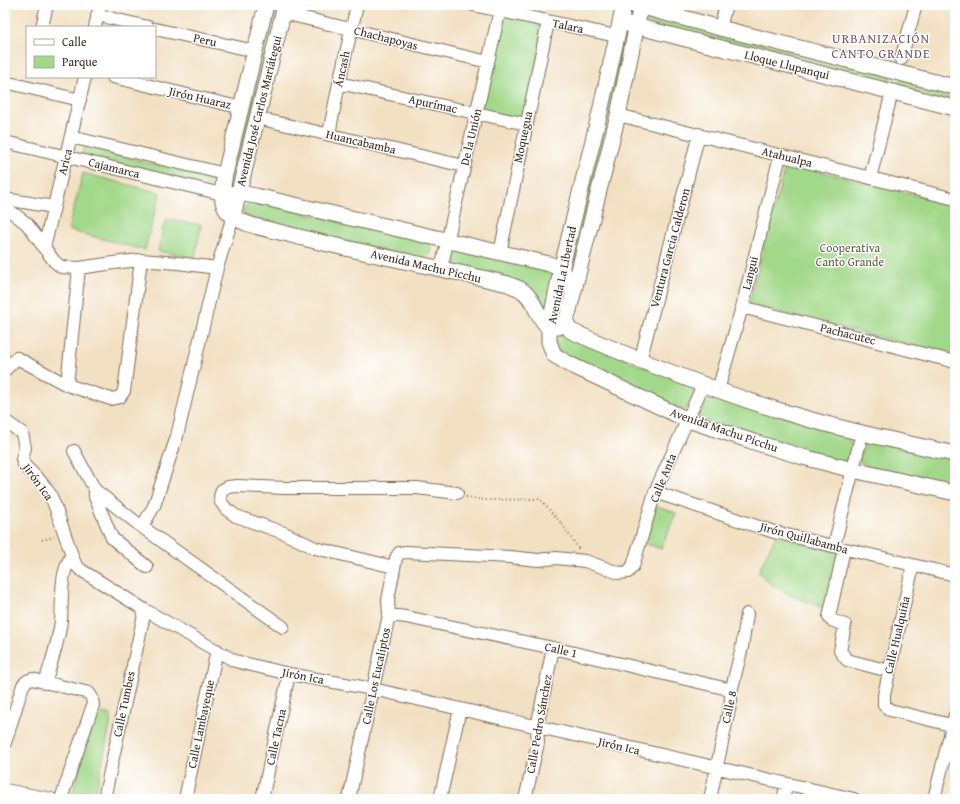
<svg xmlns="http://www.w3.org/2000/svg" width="960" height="804" font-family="'Gentium Book Plus',serif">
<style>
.green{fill:#a2d889;stroke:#6e8154}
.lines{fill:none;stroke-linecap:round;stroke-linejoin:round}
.minor-casing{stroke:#7b6a57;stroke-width:14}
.tertiary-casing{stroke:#7b6a57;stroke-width:17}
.path{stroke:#7b6a57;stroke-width:2;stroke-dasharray:1 3;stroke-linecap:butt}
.minor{stroke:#fff;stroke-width:12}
.tertiary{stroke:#fff;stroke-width:15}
.labels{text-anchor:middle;stroke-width:3;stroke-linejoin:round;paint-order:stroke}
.street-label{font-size:12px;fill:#3b2a1e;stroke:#fff}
.park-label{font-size:12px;fill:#5a5e3e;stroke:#fff}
.neighbourhood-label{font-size:13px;letter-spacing:1px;fill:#74555f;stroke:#fff}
</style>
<rect width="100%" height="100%" fill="#fff"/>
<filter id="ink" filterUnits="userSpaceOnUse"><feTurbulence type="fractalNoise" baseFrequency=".025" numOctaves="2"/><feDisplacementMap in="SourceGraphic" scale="8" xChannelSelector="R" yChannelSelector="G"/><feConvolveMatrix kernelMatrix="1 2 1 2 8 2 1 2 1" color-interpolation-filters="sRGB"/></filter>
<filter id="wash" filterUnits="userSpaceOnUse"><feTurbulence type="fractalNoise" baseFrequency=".012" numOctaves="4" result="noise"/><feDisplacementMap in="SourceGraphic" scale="16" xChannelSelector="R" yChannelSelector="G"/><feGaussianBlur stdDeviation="0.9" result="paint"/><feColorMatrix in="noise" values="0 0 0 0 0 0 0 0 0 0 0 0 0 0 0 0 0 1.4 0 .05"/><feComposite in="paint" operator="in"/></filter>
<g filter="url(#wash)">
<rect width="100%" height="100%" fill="#f2e0c2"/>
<!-- green -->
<path class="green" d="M269,5H277L237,180L233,183L229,182Z
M504,15L544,25L524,120L480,111Z
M648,15L890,75V80L889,84L646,23V18Z
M621,35L625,36L627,39L573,270L566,269Z
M902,79L955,92V105L897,87V82Z
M84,147L215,179L213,187L82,155Z
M786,163L955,205V356L748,305Z
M83,173L160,193L145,250L68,230Z
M253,201L430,243C432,252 430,257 421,260L246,216L243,211C245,206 247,203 253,201Z
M165,219L201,225L195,258L158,251Z
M454,249L552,271L555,281L547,314L538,301L451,266C447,259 448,254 454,249Z
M565,334L693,387L695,394L685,410L561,356L554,342C557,337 560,335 565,334Z
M707,394L847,433C852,444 854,453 844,462L701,420C695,410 697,401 707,394Z
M868,440L955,458V489L862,464L859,460L864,443Z
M657,506L676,513L661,549L641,542Z
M776,536L840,553L826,609C801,599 776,592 758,572Z
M102,713L111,715L110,726L96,791L90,796L72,794L93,723Z"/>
</g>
<g filter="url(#ink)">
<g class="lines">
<!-- minor casing -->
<g class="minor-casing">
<path id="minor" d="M473,5L616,36
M283,13L488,62
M97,15L148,27
M42,27L47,5
M95,27L100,5
M720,28L726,5
M155,29L255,51
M901,59L916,5
M113,77L242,108
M5,82L80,100
M339,83L526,124
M618,115L955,199
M257,118L464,166
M329,134L339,83L357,5
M71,137L225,174
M5,142L222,194
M870,178L892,92
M5,199L54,207
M5,209L13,213L27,224L54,261L61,267L79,268L121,262L141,260L178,263L217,268
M44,248L85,77
M500,253L548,22
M441,269L501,5
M742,307L955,362
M640,361L699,134
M5,370L17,358L67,385L111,399L120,397L124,391L141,260
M67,385L79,268
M718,390L742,307L780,156
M5,421L22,433L25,448L22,459L24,465L42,483L50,494L56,509L75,564L81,570L145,610L235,661L289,674L373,689L854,799
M74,451L95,490L142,527L283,627
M95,490V497L112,538L147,567
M655,492L774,532L955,575
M142,527L154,506L177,436L217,268L233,216
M834,546L862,433
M844,549L829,617L831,620L845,625L840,651L847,660L889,671
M913,565L884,695V705L890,710L955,726
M394,567L315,548L284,533L236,516L226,509L221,502L220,497L222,490L228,487L237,486L285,488H417L457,493
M389,615L406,617L553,648L724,688L731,692
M45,683C51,662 59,642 61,620C63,596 59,578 71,556
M5,743L23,685L27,681L32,679L89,693L92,698L93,705L61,799
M5,790L51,799
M104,799L145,610
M185,799L217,650
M262,799L289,674
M349,799L389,615L388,600L396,558L399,553L406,552L510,557L538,560L556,558L585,561L619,573L628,572L633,566L655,492L703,385
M440,799L460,709
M525,799L538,743L537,727L553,648
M710,799L731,700V692L742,647L747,614
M783,799L787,784
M934,799L955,715"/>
</g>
<!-- tertiary casing -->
<g class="tertiary-casing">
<path id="tertiary" d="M266,5L225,174C223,186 219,202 228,212C243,227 271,229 291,235C362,253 436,267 508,284C512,286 516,287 520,289C535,298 537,318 549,328
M624,5L600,112L561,270L549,328V342L554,355L569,364L688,420L751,441L803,457L853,470L955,493
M636,5L720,28L955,87
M620,22L955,108
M222,194L239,193L256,196L549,264C565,269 567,277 573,292
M233,216L285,5
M566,322L568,327L571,331C640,361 709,389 781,411C838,429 897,441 955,454
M559,327L566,322L618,115L641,5"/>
</g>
<!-- path -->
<path class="path" d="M466,497L485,500L540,499L562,524L580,551
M42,540L54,537"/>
<!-- minor -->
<use href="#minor" class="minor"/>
<!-- tertiary -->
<use href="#tertiary" class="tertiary"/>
</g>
</g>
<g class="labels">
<!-- street labels -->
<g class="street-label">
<text transform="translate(568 26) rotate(12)" y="4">Talara</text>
<text transform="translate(386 38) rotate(14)" y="4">Chachapoyas</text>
<text transform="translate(205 40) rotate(13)" y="4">Peru</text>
<text transform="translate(787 65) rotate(14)" y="4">Lloque Llupanqui</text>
<text transform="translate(342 69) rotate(-78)" y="4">Áncash</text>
<text transform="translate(200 98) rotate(13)" y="4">Jirón Huaraz</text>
<text transform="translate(433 104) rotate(12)" y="4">Apurímac</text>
<text transform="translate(259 111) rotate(-76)" y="4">Avenida José Carlos Mariátegui</text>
<text transform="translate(471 137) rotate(-77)" y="4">De la Unión</text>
<text transform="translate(523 137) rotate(-78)" y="4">Moquegua</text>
<text transform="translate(361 142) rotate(13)" y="4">Huancabamba</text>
<text transform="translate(787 157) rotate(14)" y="4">Atahualpa</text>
<text transform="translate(65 162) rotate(-76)" y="4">Arica</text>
<text transform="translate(114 168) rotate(14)" y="4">Cajamarca</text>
<text transform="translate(670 248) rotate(-75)" y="4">Ventura Garcia Calderon</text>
<text transform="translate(426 266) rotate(13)" y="4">Avenida Machu Picchu</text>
<text transform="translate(750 273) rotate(-76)" y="4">Langui</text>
<text transform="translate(562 275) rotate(-78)" y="4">Avenida La Libertad</text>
<text transform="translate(848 334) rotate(14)" y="4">Pachacutec</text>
<text transform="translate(724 430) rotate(19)" y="4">Avenida Machu Picchu</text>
<text transform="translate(663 478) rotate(-68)" y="4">Calle Anta</text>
<text transform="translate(38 482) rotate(54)" y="4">Jirón Ica</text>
<text transform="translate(804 538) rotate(15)" y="4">Jirón Quillabamba</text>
<text transform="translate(897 635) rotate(-77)" y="4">Calle Hualquiña</text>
<text transform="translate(561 650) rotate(13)" y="4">Calle 1</text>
<text transform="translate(303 676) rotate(11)" y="4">Jirón Ica</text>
<text transform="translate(376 676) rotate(-78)" y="4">Calle Los Eucaliptos</text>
<text transform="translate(124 704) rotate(-78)" y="4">Calle Tumbes</text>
<text transform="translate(729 707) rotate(-78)" y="4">Calle 8</text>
<text transform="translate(201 724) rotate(-78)" y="4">Calle Lambayeque</text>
<text transform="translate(539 724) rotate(-80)" y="4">Calle Pedro Sánchez</text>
<text transform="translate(276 737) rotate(-78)" y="4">Calle Tacna</text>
<text transform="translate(619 746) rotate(13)" y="4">Jirón Ica</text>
</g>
<!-- park labels -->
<g class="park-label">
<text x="850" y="252">Cooperativa<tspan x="850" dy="14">Canto Grande</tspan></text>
</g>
<!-- neighbourhood labels -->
<g class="neighbourhood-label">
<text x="881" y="43">URBANIZACIÓN<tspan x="881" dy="15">CANTO GRANDE</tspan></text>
</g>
</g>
<!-- margin -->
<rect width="960" height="804" fill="none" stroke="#fff" stroke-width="20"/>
<!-- legend -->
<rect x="26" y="26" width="130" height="52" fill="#ffffff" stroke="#b1aaa5"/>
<rect x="34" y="39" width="20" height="6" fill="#ffffff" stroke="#b1aaa5"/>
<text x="62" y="46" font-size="12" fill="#3b2a1e">Calle</text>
<rect x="34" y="56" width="20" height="12" fill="#a2d889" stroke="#b1aaa5"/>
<text x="62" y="66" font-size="12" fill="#3b2a1e">Parque</text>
</svg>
